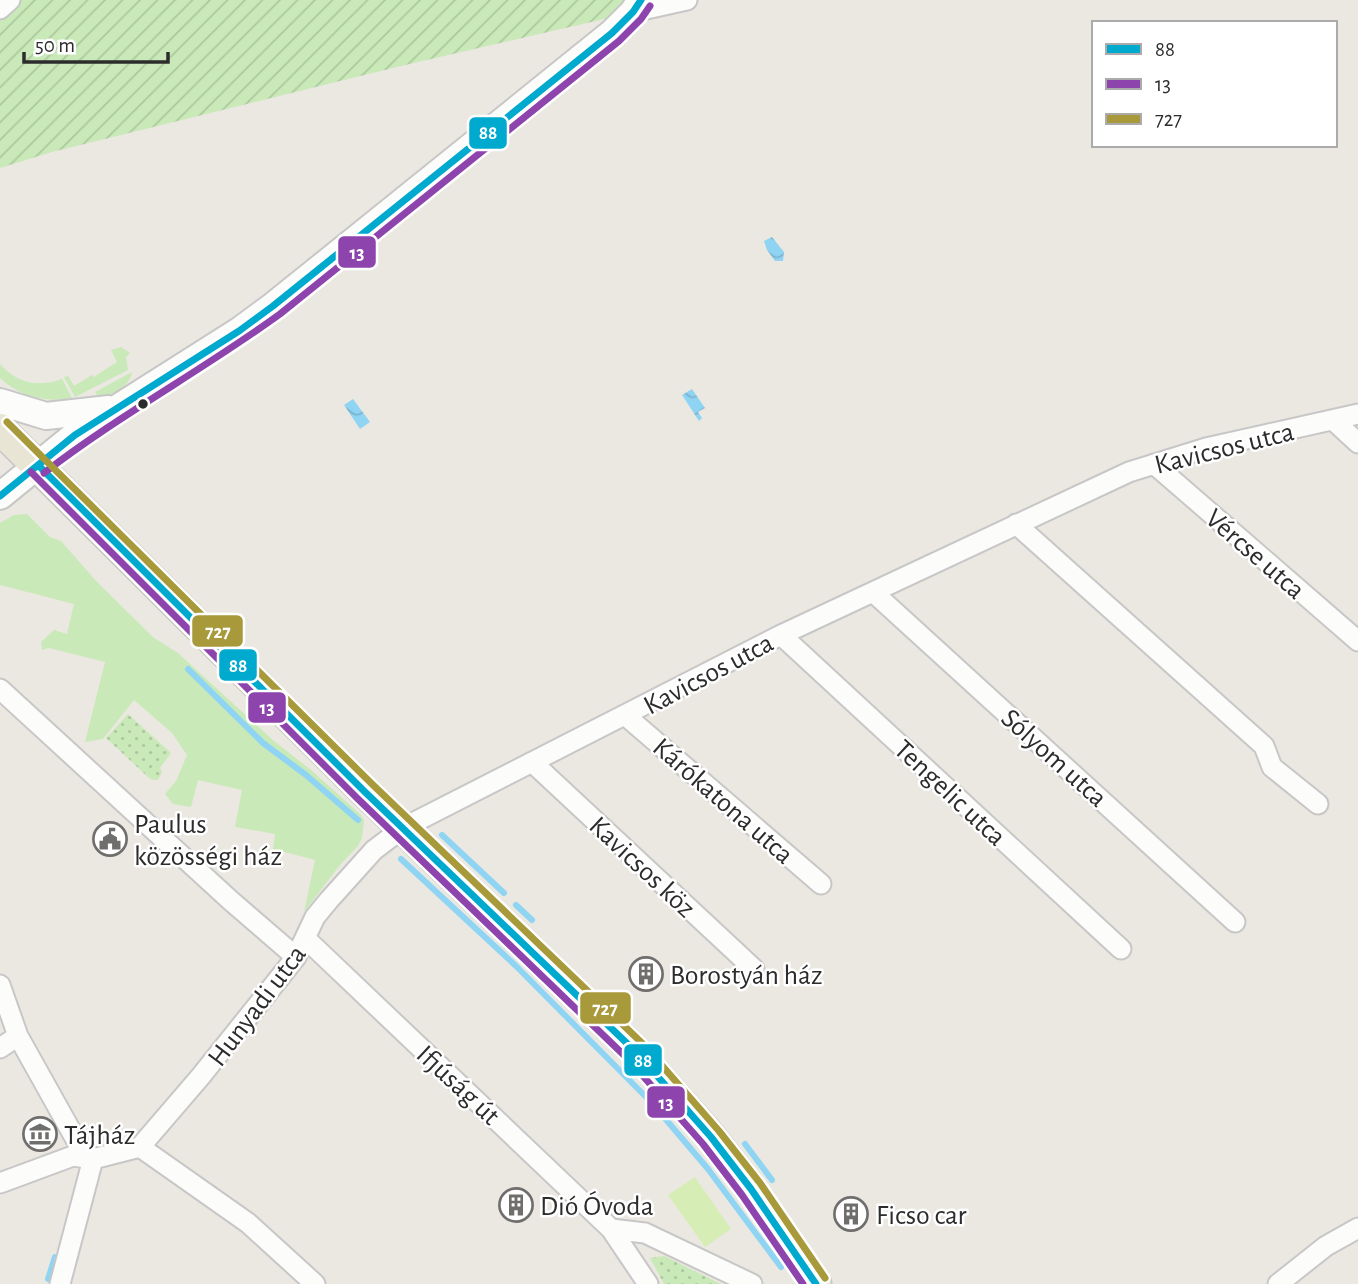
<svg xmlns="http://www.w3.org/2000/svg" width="1358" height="1284" font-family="'Alegreya Sans',sans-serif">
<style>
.grass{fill:#c9e9b8}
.park{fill:url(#park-dots)}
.garden{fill:url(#garden-furrows)}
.pitch{fill:#d6eeb5}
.water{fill:url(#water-waves)}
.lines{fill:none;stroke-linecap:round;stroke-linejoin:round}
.stream{stroke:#8fd4f3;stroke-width:6}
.street-casing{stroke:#c8c7c7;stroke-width:23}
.secondary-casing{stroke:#c8c7c7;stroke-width:30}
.primary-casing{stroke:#c6c5c2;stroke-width:33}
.street{stroke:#fcfcfb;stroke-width:19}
.secondary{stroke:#fcfcfb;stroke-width:26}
.primary{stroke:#e9e5d4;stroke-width:30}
.bus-1-casing{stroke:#fff;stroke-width:12}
.bus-2-casing{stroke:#fff;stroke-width:12}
.bus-3-casing{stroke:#fff;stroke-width:12}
.bus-1{stroke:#00a9ce;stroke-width:7}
.bus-2{stroke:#8e44ad;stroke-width:7}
.bus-3{stroke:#a8993a;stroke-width:7}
.bus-dot{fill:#2c2c2c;stroke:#fff;stroke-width:2.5}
.labels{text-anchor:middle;stroke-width:5;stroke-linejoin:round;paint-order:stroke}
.street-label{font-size:28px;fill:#2c2c2c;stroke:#fff}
.poi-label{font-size:28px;fill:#2c2c2c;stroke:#fff;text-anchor:start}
.line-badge{stroke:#fff;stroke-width:2.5}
.badge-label{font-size:19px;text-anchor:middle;font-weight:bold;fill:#fff}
</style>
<defs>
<pattern id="park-dots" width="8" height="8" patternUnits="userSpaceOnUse" patternTransform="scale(1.75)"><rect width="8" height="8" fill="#c9e9b8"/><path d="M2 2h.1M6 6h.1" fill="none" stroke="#adc89e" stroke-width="1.8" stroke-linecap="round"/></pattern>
<pattern id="garden-furrows" width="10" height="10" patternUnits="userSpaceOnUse" patternTransform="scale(1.75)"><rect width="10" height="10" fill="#c9e9b8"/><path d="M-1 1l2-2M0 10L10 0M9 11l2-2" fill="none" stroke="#adc89e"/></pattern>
<pattern id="water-waves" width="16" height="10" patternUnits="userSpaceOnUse" patternTransform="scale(1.75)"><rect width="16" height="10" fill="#8fd4f3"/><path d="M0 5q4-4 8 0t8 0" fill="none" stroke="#7cb6d0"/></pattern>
</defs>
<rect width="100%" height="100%" fill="#ebe8e2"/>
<!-- grass -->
<path class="grass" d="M121,347L130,353L126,357L128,370L75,397L64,377L68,376L74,386L92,375L94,377L117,362L111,350Z
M0,364C17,383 37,388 62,379L72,398C46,403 20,397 0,378Z
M132,372C129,388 114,393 100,399L95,392Z
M27,514L50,537L61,541L97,582L154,638L178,653L274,741L311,770L360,814L364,820L362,838L358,846L340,865L304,912L315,860L273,849L275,834L235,827L242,790L198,780L191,807L173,804L165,794L176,781L187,755L172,733L134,700L103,739L85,742L105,662L49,648L42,650L41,642L54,630L67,634L74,604L0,585V523L14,515Z"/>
<!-- park -->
<path class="park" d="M128,714L171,753L160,768L162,772L158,780H153L149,778L106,738Z
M664,1256L721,1284H664L650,1258Z"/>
<!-- garden -->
<path class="garden" d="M0,0H687L401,66L52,152L0,168Z"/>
<!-- pitch -->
<path class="pitch" d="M695,1177L731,1229L705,1247L668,1195Z"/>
<!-- water -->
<path class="water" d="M772,237L784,252L783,261H775L767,250L764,241Z
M692,389L705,408L698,412L702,418L699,421L682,395Z
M353,399L370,422L360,429L344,405Z"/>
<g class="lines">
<!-- stream -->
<path class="stream" d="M188,669L263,743L306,775L358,820
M442,835L504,893
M401,859L516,966L651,1102L708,1169L781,1267
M516,905L532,920
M745,1144L772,1180
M48,1279L55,1257"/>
<!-- street casing -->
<g class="street-casing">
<path id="street" d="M0,9L10,0
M633,12L687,0
M1333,420L1358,443
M1154,464L1358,641
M1016,524L1264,746L1272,767L1318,804
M874,593L1235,922
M781,635L1121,949
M0,689L230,900L296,957
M626,716L821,884
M532,762L754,969
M306,939L611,1229L648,1284
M0,985L18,1036L80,1147L93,1159
M0,1048L18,1036
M140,1147L248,1223L315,1284
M0,1183L73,1156L93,1159L140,1147L201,1076L296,957L315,917L329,900L374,850L403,828L781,635L1129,472L1206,448L1358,414
M611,1229L645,1233L752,1284
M60,1284L93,1159
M1278,1284L1326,1246L1358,1228"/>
</g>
<!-- secondary casing -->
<g class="secondary-casing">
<path id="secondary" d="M0,402L46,416L109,409
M0,496L75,435L239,331L273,306L612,33L633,12L641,0"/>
</g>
<!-- primary casing -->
<g class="primary-casing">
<path id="primary" d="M0,429L365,792L636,1052L711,1137L751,1189L816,1284"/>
</g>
<!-- street -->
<use href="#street" class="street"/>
<!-- secondary -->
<use href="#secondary" class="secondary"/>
<!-- primary -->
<use href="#primary" class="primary"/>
<!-- bus-1 casing -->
<g class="bus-1-casing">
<path id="bus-1" d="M38,465L365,792L636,1052L711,1137L751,1189L816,1284
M0,496L75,435L239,331L273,306L612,33L633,12L641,0"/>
</g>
<!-- bus-2 casing -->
<g class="bus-2-casing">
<path id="bus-2" d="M31,472L358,799L628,1059L703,1144L742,1195L803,1284
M44,473C119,415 203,370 280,314L619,41L641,19L650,6"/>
</g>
<!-- bus-3 casing -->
<g class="bus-3-casing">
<path id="bus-3" d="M7,422L372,784L644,1045L719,1131L760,1183L825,1278"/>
</g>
<!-- bus-1 -->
<use href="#bus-1" class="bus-1"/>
<!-- bus-2 -->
<use href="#bus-2" class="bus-2"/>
<!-- bus-3 -->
<use href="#bus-3" class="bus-3"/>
</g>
<!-- icons -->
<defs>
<g id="civic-ring" transform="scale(1.75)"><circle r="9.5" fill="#fff" stroke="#6f6e6c" stroke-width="1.5"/><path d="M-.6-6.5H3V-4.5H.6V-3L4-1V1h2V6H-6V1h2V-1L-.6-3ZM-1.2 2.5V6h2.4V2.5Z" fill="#6f6e6c"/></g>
<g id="building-ring" transform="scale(1.75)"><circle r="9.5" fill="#fff" stroke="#6f6e6c" stroke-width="1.5"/><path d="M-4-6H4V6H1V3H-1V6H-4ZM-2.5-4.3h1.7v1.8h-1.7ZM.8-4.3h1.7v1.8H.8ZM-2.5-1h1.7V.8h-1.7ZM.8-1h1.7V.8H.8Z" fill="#6f6e6c"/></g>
<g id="museum-ring" transform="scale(1.75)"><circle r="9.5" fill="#fff" stroke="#6f6e6c" stroke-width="1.5"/><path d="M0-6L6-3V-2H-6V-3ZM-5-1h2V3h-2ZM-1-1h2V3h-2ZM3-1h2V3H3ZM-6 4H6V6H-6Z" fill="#6f6e6c"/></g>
</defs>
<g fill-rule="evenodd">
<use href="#civic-ring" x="110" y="839"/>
<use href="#building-ring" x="646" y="974"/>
<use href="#museum-ring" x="40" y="1134"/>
<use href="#building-ring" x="516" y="1205"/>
<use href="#building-ring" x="851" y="1214"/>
</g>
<!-- markers -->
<circle class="bus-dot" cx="143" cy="404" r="6"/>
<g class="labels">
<!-- street labels -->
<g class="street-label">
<text transform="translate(1224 447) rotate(-14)" y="10">Kavicsos utca</text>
<text transform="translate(1256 553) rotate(41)" y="10">Vércse utca</text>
<text transform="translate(708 673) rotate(-28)" y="10">Kavicsos utca</text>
<text transform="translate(1055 757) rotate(42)" y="10">Sólyom utca</text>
<text transform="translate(951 792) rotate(43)" y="10">Tengelic utca</text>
<text transform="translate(724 800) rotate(41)" y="10">Kárókatona utca</text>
<text transform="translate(643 866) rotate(43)" y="10">Kavicsos köz</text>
<text transform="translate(256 1005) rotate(-53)" y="10">Hunyadi utca</text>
<text transform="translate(459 1084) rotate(43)" y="10">Ifjúság út</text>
</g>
<!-- poi labels -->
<g class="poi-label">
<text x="134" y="833">Paulus<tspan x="134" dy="32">közösségi ház</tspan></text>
<text x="670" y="984">Borostyán ház</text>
<text x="64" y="1144">Tájház</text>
<text x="540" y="1215">Dió Óvoda</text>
<text x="876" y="1224">Ficso car</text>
</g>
</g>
<g class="line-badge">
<rect x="468" y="116" width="40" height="34" rx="7" fill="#00a9ce"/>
<rect x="337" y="235" width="40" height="34" rx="7" fill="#8e44ad"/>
<rect x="191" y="614" width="53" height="34" rx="7" fill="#a8993a"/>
<rect x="218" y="648" width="40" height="34" rx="7" fill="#00a9ce"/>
<rect x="247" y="691" width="40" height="33" rx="7" fill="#8e44ad"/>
<rect x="579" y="991" width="53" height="34" rx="7" fill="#a8993a"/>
<rect x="623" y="1043" width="40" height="34" rx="7" fill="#00a9ce"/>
<rect x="646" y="1085" width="40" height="34" rx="7" fill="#8e44ad"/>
</g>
<g class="badge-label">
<text x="488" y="139">88</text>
<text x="357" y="259">13</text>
<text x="218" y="638">727</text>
<text x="238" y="672">88</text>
<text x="267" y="714">13</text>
<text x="605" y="1015">727</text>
<text x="643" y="1067">88</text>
<text x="666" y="1109">13</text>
</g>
<!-- legend -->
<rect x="1092" y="21" width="245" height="126" fill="#ffffff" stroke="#ababab" stroke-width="2"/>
<rect x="1106" y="44" width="35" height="10" fill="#00a9ce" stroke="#ababab" stroke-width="2"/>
<text x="1155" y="56" font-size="21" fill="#2c2c2c">88</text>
<rect x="1106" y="79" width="35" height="10" fill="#8e44ad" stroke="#ababab" stroke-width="2"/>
<text x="1155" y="91" font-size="21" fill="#2c2c2c">13</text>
<rect x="1106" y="114" width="35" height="10" fill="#a8993a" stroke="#ababab" stroke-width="2"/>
<text x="1155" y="126" font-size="21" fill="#2c2c2c">727</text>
<!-- scale -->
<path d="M24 52v10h144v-10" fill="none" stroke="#2c2c2c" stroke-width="3.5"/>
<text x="35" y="52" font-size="21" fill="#2c2c2c" stroke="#ffffff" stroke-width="5" paint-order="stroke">50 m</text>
</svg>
